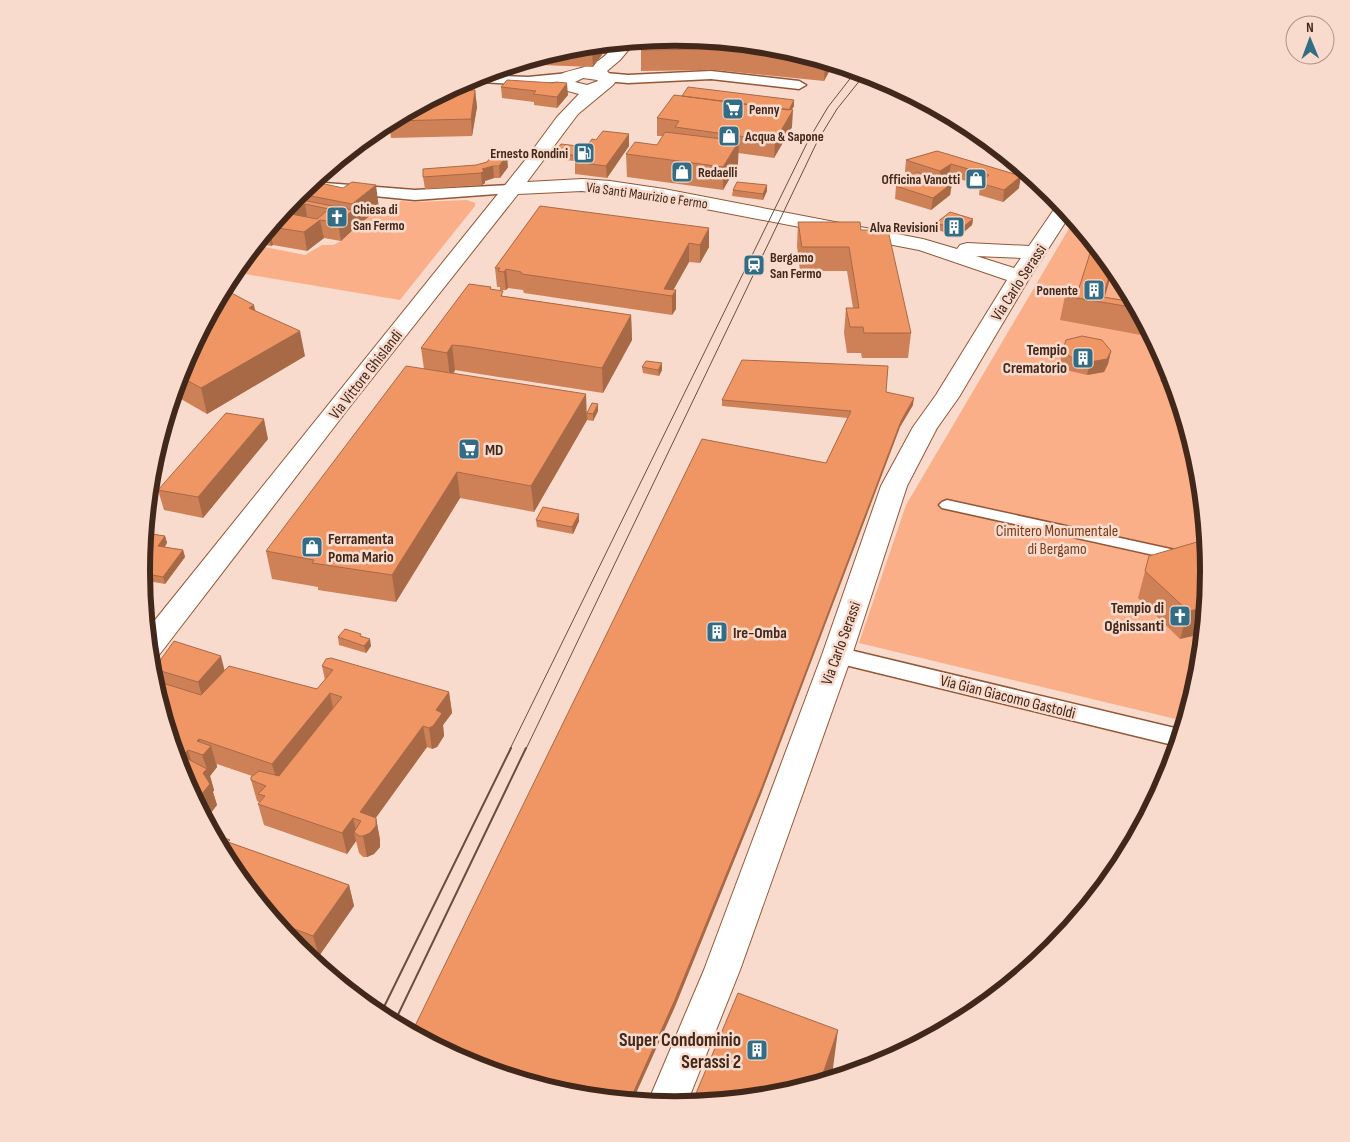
<svg xmlns="http://www.w3.org/2000/svg" width="1350" height="1142" font-family="'Sofia Sans Condensed',sans-serif">
<style>
.green{fill:#faaf88}
.lines{fill:none;stroke-linecap:round;stroke-linejoin:round}
.pedestrian-casing{stroke:#945736;stroke-width:3}
.minor-casing{stroke:#945736;stroke-width:3}
.tertiary-casing{stroke:#945736;stroke-width:2}
.pedestrian{fill:#fff;fill-rule:evenodd}
.minor{fill:#fff;fill-rule:evenodd}
.tertiary{fill:#fff;fill-rule:evenodd}
.tram-far1{stroke:#694e40;stroke-width:1}
.tram{stroke:#694e40;stroke-width:2}
.wall{fill:#ce8157}
.shaded-wall{fill:#a86947}
.building{fill:#f09665;stroke:#a86947;fill-rule:evenodd}
.labels{text-anchor:middle;stroke-width:5;stroke-linejoin:round;paint-order:stroke}
.far-poi-label{font-size:14px;font-weight:bold;fill:#42281a;stroke:#f8dbcd;text-anchor:start}
.far-street-label{font-size:14px;fill:#42281a;stroke:#f8dbcd}
.street-label{font-size:16px;fill:#42281a;stroke:#f8dbcd}
.poi-label{font-size:16px;font-weight:bold;fill:#42281a;stroke:#f8dbcd;text-anchor:start}
.park-label{font-size:16px;fill:#783d1b;stroke:#f8dbcd}
.near-poi-label{font-size:19px;font-weight:bold;fill:#42281a;stroke:#f8dbcd;text-anchor:end}
.rim{fill:none;stroke:#42281a;stroke-width:6}
</style>
<rect width="100%" height="100%" fill="#f8dbcd"/>
<!-- green -->
<path class="green" d="M467,200L475,203V206L400,300L233,272L255,245L305,255L322,245H333L341,241L377,209L390,212L401,201L417,202Z
M1074,220L1119,275L1168,367L1198,467L1208,571L1198,675L1184,721L859,643L906,505Z"/>
<g class="lines">
<!-- pedestrian casing -->
<g class="pedestrian-casing">
<path id="pedestrian" d="M1169,370L1173,384L1164,383L1162,380L1165,371Z
M947,500L1207,557L1208,567L942,508L939,505L942,502Z"/>
</g>
<!-- minor casing -->
<g class="minor-casing">
<path id="minor" d="M610,44L626,46L628,49C621,56 594,53 587,46Z
M711,71L799,81L806,85L799,89L711,79L628,83L605,81L598,77L605,73L628,75Z
M569,73L576,77L574,80L528,85L465,81L480,75L528,77Z
M312,182L415,190L511,185L516,186L518,189L516,192L511,193L415,200L303,189Z
M837,647L1179,729L1182,730L1177,746L829,661L826,655L829,649Z"/>
</g>
<!-- tertiary casing -->
<g class="tertiary-casing">
<path id="tertiary" d="M635,42L620,60L607,71L616,81L613,85L578,114L527,182L582,179L610,181L664,189L923,239L957,249L960,245L967,243L1029,246L1057,205L1061,204L1070,215L1030,277L959,397L937,428L907,486L852,655L740,970L687,1103L675,1104L648,1102L704,970L822,655L881,486L913,427L936,395L1007,280L919,250L664,201L582,191L518,194L348,409L159,655L150,658L147,630L526,159L557,117L579,94L564,90L557,83L563,73C590,65 598,66 617,43ZM583,78L597,80L598,81L587,85L575,82ZM976,256L1021,258L1014,268Z"/>
</g>
<!-- pedestrian -->
<use href="#pedestrian" class="pedestrian"/>
<!-- minor -->
<use href="#minor" class="minor"/>
<!-- tertiary -->
<use href="#tertiary" class="tertiary"/>
<!-- tram-far1 -->
<path class="tram-far1" d="M510,749L809,139L828,107L856,71
M526,749L818,140L837,109L865,74"/>
<!-- tram -->
<path class="tram" d="M380,1015L511,748
M394,1023L526,748"/>
</g>
<!-- wall -->
<path class="wall" d="M603,45L604,52L593,67L516,64L571,48Z
M779,48L833,64L824,81L715,70L641,71V50Z
M554,83L568,95L557,108L534,105V102L502,98L501,87Z
M475,90L477,107L472,136L391,138L389,122L448,91Z
M682,96L794,100V106L791,110L792,127L774,158L738,153V164L723,190L627,177L626,154L657,145L663,136H657V118Z
M629,146L607,178L575,174V161L555,159L554,153L586,147Z
M937,151L1019,188L1003,202L979,195L980,185L949,176L943,180L952,183L950,195L931,210L895,199L896,186L913,174L905,172L906,160Z
M1016,164L1030,176L1015,171Z
M476,165L508,167L500,178H494L485,181V183L482,185L425,189L423,177Z
M767,185V191L763,200L732,196L733,190Z
M299,193V196L302,197L301,194L379,208L355,228L341,241L324,238L307,251L273,245L271,246L257,243Z
M540,206L709,247L700,263L689,262L673,290L676,309L672,315L524,293L523,290L508,288L506,290H500V287H497L495,268Z
M973,219L972,225L958,237L935,229L936,223Z
M798,222L861,230L911,333L908,358H862L861,353H847L844,333L846,308H853L847,271H800L797,246Z
M1093,244L1113,268L1105,297L1133,302L1152,337L1060,320L1065,296L1079,288Z
M1124,285L1129,294L1122,293Z
M491,287V289L503,296L631,315L632,340L603,393L467,372L455,370L454,373L587,413L598,411L593,421L587,420L534,512L460,498L396,602L318,590V587L272,579L266,551L424,369L421,348Z
M224,289L255,310L305,356L207,414L174,395L182,367Z
M1063,350L1111,351L1108,364L1104,372L1087,375L1070,371L1060,363Z
M642,367L662,370L659,376L643,373Z
M886,392L913,405L900,427L761,794L674,1009L826,463L848,418L722,406V400Z
M268,439L203,518L164,510L158,490Z
M536,520L579,521L573,534L537,527Z
M145,533L165,536L167,543L165,547L183,550L185,557L165,584L142,580V571Z
M1149,556L1208,571L1180,639L1138,598Z
M362,636L371,646L366,653L339,645L338,637Z
M322,666L449,692L452,713L443,725L444,736L437,747L432,749L427,747L375,818H376L380,840V847L374,854L367,857H363L359,853L356,841L347,854L264,825L258,804L259,802L257,801L251,780L252,776L217,764V767L210,776L214,790L213,792L217,805L206,819L182,775L158,682L154,669L224,671L317,689L325,680Z
M231,843L349,885L354,906L319,956L298,948L231,867Z"/>
<!-- shaded-wall -->
<path class="shaded-wall" d="M597,45H603L604,52L593,67L592,51Z
M825,62L833,64L824,81Z
M567,83L568,95L557,108V97Z
M475,90L477,107L472,136L471,119Z
M794,100V106L782,126V120Z
M793,110L792,127L774,158L775,141Z
M629,134V146L607,178L606,166Z
M739,141L738,164L723,190V167Z
M507,155L508,167L500,178L499,166Z
M951,164L949,176L939,183L940,171Z
M493,166L494,178L485,181V183L482,185L481,173L482,169Z
M1021,176L1019,188L1003,202L1004,190Z
M952,183L950,195L931,210L933,198Z
M376,185L379,208L355,228L352,204Z
M767,185V191L763,200V194Z
M299,193L301,207L305,204L308,223L291,214L295,198Z
M353,210L355,228L341,241L338,223Z
M973,219L972,225L958,237L959,230Z
M320,220L324,238L307,251L304,232Z
M269,228L273,245L271,246L268,231Z
M709,228V247L700,263V245Z
M689,243V262L670,296L664,289Z
M1112,266L1113,268L1103,302V297Z
M506,269L508,288L506,290L504,272Z
M676,290V309L672,315V296Z
M254,305L259,330L249,308Z
M631,315L632,340L603,393L602,368Z
M300,331L305,356L207,414L201,388Z
M452,345L455,370L450,378L447,353Z
M1111,351L1108,364L1104,372L1087,375L1090,362Z
M662,363V370L659,376L658,370Z
M586,394L587,420L534,512L531,486Z
M914,398L913,405L900,427L761,794L674,1009L633,1100H630L901,421Z
M598,404V411L593,421V414Z
M264,419L268,439L203,518L198,497Z
M159,445L154,472L151,473L152,467Z
M457,472L460,498L396,602L392,575Z
M579,514V521L573,534L572,527Z
M165,536L167,543L160,553L158,546Z
M183,550L185,557L165,584L163,577Z
M1205,608L1202,634L1180,639L1188,611Z
M370,639L371,646L366,653L364,646Z
M221,656L228,684L206,710L198,682Z
M449,692L452,713L443,725L444,736L437,747L432,749L429,728L436,710Z
M330,693L334,714L278,785L272,764Z
M423,726L427,747L365,833L360,812Z
M199,739L203,754L211,746L217,767L210,776L214,790L213,792L217,805L206,819L196,801L203,773L207,769L197,741Z
M188,750L194,771L185,753Z
M353,818L357,835L354,832L356,841L347,854L342,833Z
M376,818L380,840V847L374,854L367,857L363,836Z
M349,885L354,906L319,956L313,936Z
M838,1030L833,1068L829,1079L820,1082Z"/>
<!-- building -->
<path class="building" d="M675,38L779,48L815,59L716,49L641,50L649,40Z
M597,45L592,51L564,50L571,48Z
M507,80L554,83L555,82L567,83L557,97L533,94L536,91L501,87Z
M688,87L794,100L789,110L682,96Z
M475,90L471,119L391,121L448,91Z
M674,95L793,110L775,141L675,127L679,121L657,118Z
M603,131L629,134L606,166L575,162L592,139L596,140Z
M665,132L739,141L723,167L626,154L635,142L657,145Z
M561,144L586,147L579,156L554,153Z
M937,151L1021,176L1004,190L980,183L989,175L951,164L940,171L906,160Z
M494,153L507,155L499,166H493L482,169L484,171L481,173L423,177V169L476,165L487,162Z
M916,172L952,183L933,198L896,186Z
M316,182L343,188L352,182L376,185L352,204L301,194Z
M737,182L767,185L763,194L733,190Z
M297,195L302,197V200L353,210L338,223L320,220L304,232L271,227ZM305,204L329,209L317,219L291,214Z
M540,206L709,228L700,245L689,243L664,289L676,290L672,296L522,274L521,272L506,269L504,272L498,271L500,268H495Z
M950,212L973,219L959,230L936,223Z
M798,222H860L861,230H888L911,333H864L863,327H850L846,308H859L849,247H802Z
M1093,244L1112,266L1103,297L1133,302L1137,308L1065,296L1068,286L1079,288Z
M469,284L491,287L490,289L503,291L501,296L631,315L602,368L464,346L452,345L447,353L421,348Z
M224,289L254,305L249,308L300,331L201,388L179,376L182,367L201,332L210,327L205,325Z
M1082,336L1102,340L1111,351L1107,359L1090,362L1072,358L1063,350L1066,340Z
M742,360L888,366L886,392L914,398L901,421L762,787L674,1002L630,1100L571,1094L471,1064L412,1032L702,439L826,463L851,411L722,400Z
M646,361L662,363L658,370L642,367Z
M406,366L586,394L531,486L457,472L392,575L312,563L314,560L266,551Z
M592,403L598,404L593,414L587,413Z
M226,413L264,419L198,497L158,490Z
M543,507L579,514L572,527L536,520Z
M145,533L165,536L158,546L183,550L163,577L142,573V566L146,561L143,560Z
M1197,542L1206,547L1208,571L1205,608L1188,611L1145,571L1149,556Z
M345,629L361,634L360,636L370,639L364,646L338,637Z
M174,641L221,656L198,682L154,669Z
M331,658L449,692L436,710L442,713L441,715L433,726L429,728L423,726L360,812L376,818V826L370,833L363,836H359L354,832L361,821L353,818L342,833L258,804L265,796L258,794L266,786L251,780V777L259,771L279,776L342,697L330,693L272,764L199,739L197,741L211,746L203,755L188,750L185,753L188,759L207,769L203,773L210,784L196,801L182,775L153,680L201,695L229,666L317,689L333,670L322,666L326,659Z
M214,834L230,840L228,842L349,885L313,936L276,922L231,867Z
M738,993L838,1030L820,1082L779,1094L692,1103Z"/>
<!-- icons -->
<defs>
<g id="supermarket-square" transform="scale(1.125)"><rect x="-9" y="-9" width="18" height="18" rx="4" fill="#326d85" stroke="#f8dbcd"/><path d="M-6-5.5h2.5l.6 2H6L4.5 2H-2.5L-4.4-4H-6ZM-1.5 3.2a1.3 1.3 0 1 0 .1 0ZM3 3.2a1.3 1.3 0 1 0 .1 0Z" fill="#fff"/></g>
<g id="shop-square" transform="scale(1.125)"><rect x="-9" y="-9" width="18" height="18" rx="4" fill="#326d85" stroke="#f8dbcd"/><path d="M-5-2.5h2.3a2.7 3.5 0 0 1 5.4 0H5L5.5 6h-11ZM-1.5-2.5h3a1.5 2.3 0 0 0-3 0Z" fill="#fff"/></g>
<g id="fuel-square" transform="scale(1.125)"><rect x="-9" y="-9" width="18" height="18" rx="4" fill="#326d85" stroke="#f8dbcd"/><path d="M-5.5-6h7V0h2V4h1.3V-2.5L3-4.5l.8-.8L6-3V5H2.5V1h-1V6h-7ZM-4.2-4.7v3.2H.2V-4.7Z" fill="#fff"/></g>
<g id="church-square" transform="scale(1.125)"><rect x="-9" y="-9" width="18" height="18" rx="4" fill="#326d85" stroke="#f8dbcd"/><path d="M-1.2-6h2.4v3.5h3.3v2.4h-3.3V6h-2.4V-.1h-3.3v-2.4h3.3Z" fill="#fff"/></g>
<g id="building-square" transform="scale(1.125)"><rect x="-9" y="-9" width="18" height="18" rx="4" fill="#326d85" stroke="#f8dbcd"/><path d="M-4-6H4V6H1V3H-1V6H-4ZM-2.5-4.3h1.7v1.8h-1.7ZM.8-4.3h1.7v1.8H.8ZM-2.5-1h1.7V.8h-1.7ZM.8-1h1.7V.8H.8Z" fill="#fff"/></g>
<g id="station-square" transform="scale(1.125)"><rect x="-9" y="-9" width="18" height="18" rx="4" fill="#326d85" stroke="#f8dbcd"/><path d="M-3-6H3Q5-6 5-4V2Q5 4 3 4L4.5 6H3L1.5 4h-3L-3 6H-4.5L-3 4Q-5 4-5 2V-4Q-5-6-3-6ZM-3.5-4v3h7v-3ZM-3.5 1v1.5H-2V1ZM2 1v1.5H3.5V1Z" fill="#fff"/></g>
</defs>
<g fill-rule="evenodd">
<use href="#supermarket-square" x="733" y="109"/>
<use href="#shop-square" x="729" y="136"/>
<use href="#fuel-square" x="584" y="153"/>
<use href="#shop-square" x="682" y="172"/>
<use href="#shop-square" x="976" y="179"/>
<use href="#church-square" x="337" y="217"/>
<use href="#building-square" x="954" y="227"/>
<use href="#station-square" x="754" y="265"/>
<use href="#building-square" x="1094" y="290"/>
<use href="#building-square" x="1083" y="358"/>
<use href="#supermarket-square" x="469" y="449"/>
<use href="#shop-square" x="312" y="547"/>
<use href="#church-square" x="1180" y="616"/>
<use href="#building-square" x="717" y="632"/>
<use href="#building-square" x="757" y="1050"/>
</g>
<g class="labels">
<!-- far-poi labels -->
<g class="far-poi-label">
<text x="749" y="114">Penny</text>
<text x="745" y="141">Acqua &amp; Sapone</text>
<text x="568" y="158" text-anchor="end">Ernesto Rondini</text>
<text x="698" y="177">Redaelli</text>
<text x="960" y="184" text-anchor="end">Officina Vanotti</text>
<text x="353" y="214">Chiesa di<tspan x="353" dy="16">San Fermo</tspan></text>
<text x="938" y="232" text-anchor="end">Alva Revisioni</text>
<text x="770" y="262">Bergamo<tspan x="770" dy="16">San Fermo</tspan></text>
<text x="1078" y="295" text-anchor="end">Ponente</text>
</g>
<!-- far-street labels -->
<g class="far-street-label">
<text transform="translate(647 195) rotate(8)" y="5">Via Santi Maurizio e Fermo</text>
</g>
<!-- street labels -->
<g class="street-label">
<text transform="translate(1018 282) rotate(-57)" y="6">Via Carlo Serassi</text>
<text transform="translate(365 374) rotate(-52)" y="6">Via Vittore Ghislandi</text>
<text transform="translate(840 643) rotate(-70)" y="6">Via Carlo Serassi</text>
<text transform="translate(1008 696) rotate(14)" y="6">Via Gian Giacomo Gastoldi</text>
</g>
<!-- poi labels -->
<g class="poi-label">
<text x="1067" y="355" text-anchor="end">Tempio<tspan x="1067" dy="18">Crematorio</tspan></text>
<text x="485" y="455">MD</text>
<text x="328" y="544">Ferramenta<tspan x="328" dy="18">Poma Mario</tspan></text>
<text x="1164" y="613" text-anchor="end">Tempio di<tspan x="1164" dy="18">Ognissanti</tspan></text>
<text x="733" y="638">Ire-Omba</text>
</g>
<!-- park labels -->
<g class="park-label">
<text x="1057" y="536">Cimitero Monumentale<tspan x="1057" dy="18">di Bergamo</tspan></text>
</g>
<!-- near-poi labels -->
<g class="near-poi-label">
<text x="741" y="1046">Super Condominio<tspan x="741" dy="22">Serassi 2</tspan></text>
</g>
</g>
<!-- crop -->
<path d="M0 0H1350V1142H0ZM150 571a525 525 0 1 1 1050 0a525 525 0 1 1-1050 0Z" fill="#f8dbcd" fill-rule="evenodd"/>
<path class="rim" d="M150 571a525 525 0 1 1 1050 0a525 525 0 1 1-1050 0Z"/>
<!-- north arrow -->
<g transform="translate(1310 40) rotate(359)"><circle r="24" fill="#f8dbcd" stroke="#af9385"/>
<path d="M0-4L9 19L0 12L-9 19Z" fill="#326d85"/>
<text y="-8" font-size="14" font-weight="bold" text-anchor="middle" fill="#42281a">N</text>
</g>
</svg>
